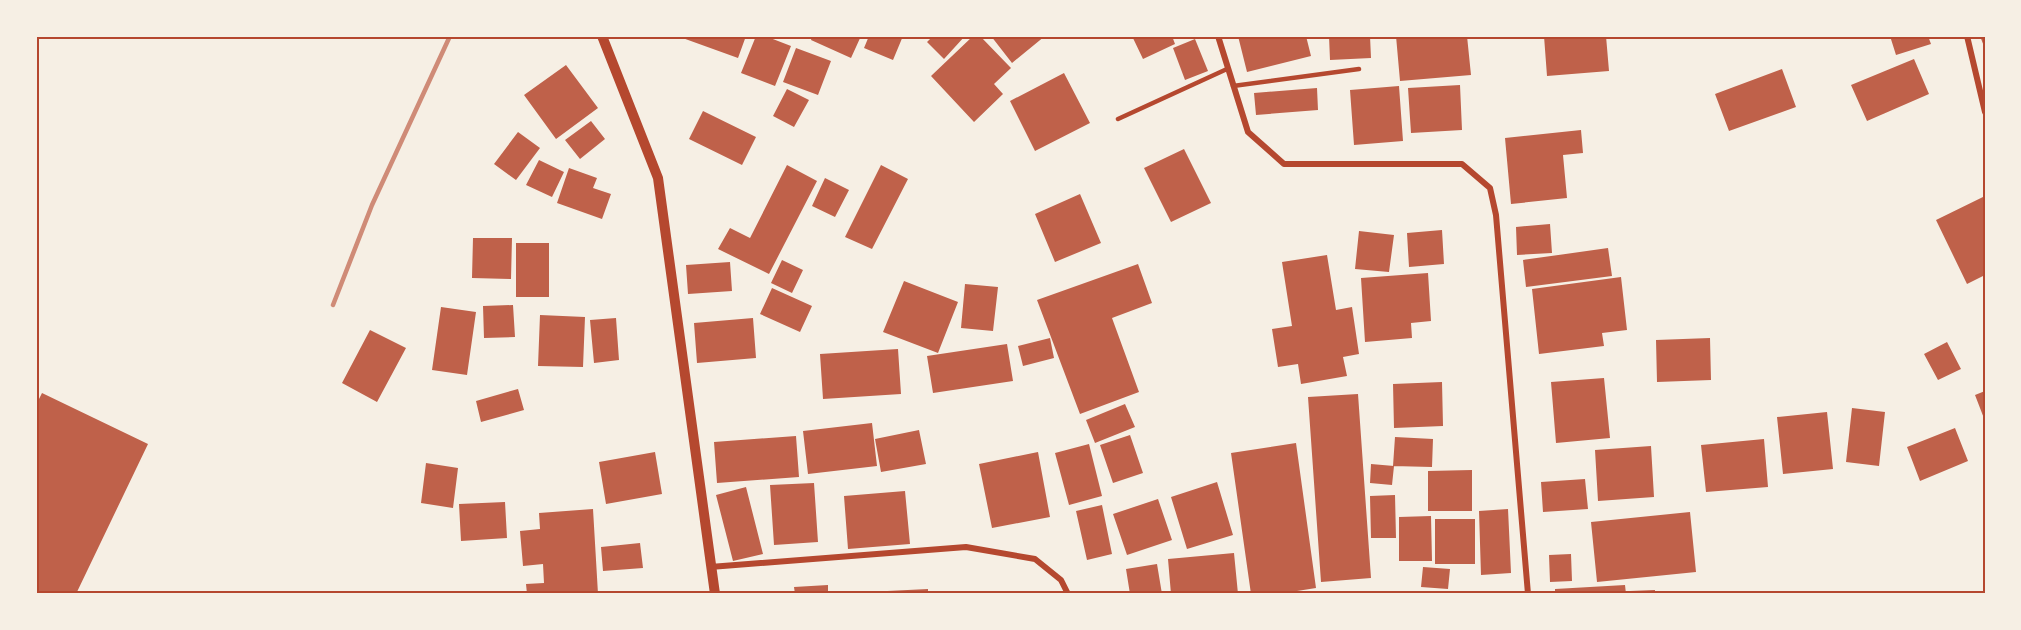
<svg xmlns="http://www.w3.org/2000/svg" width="2021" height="630" font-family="Commissioner,sans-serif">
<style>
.building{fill:#bf614a}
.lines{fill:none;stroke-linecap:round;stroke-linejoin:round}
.service{stroke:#b5482f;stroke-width:4.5}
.minor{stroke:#b5482f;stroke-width:6}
.tertiary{stroke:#b5482f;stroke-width:10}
.rail{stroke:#cf8b77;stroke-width:4.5}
.neatline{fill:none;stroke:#b5482f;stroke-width:2}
</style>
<rect width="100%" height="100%" fill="#f6efe4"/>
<!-- building -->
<path class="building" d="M677,36H746L738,58Z
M756,36H765L791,46L775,86L741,73Z
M812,36H861L851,58L811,40Z
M869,36H903L893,60L864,48Z
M933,36H965L944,59L927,42Z
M973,36H980L1011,68L994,84L1003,94L974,122L931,76Z
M991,36H1045L1012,63Z
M1132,36H1172L1175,44L1143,59Z
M1238,36H1306L1311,56L1247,72Z
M1329,36H1370L1371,58L1330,60Z
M1396,36H1467L1471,75L1400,81Z
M1544,36H1606L1609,71L1547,76Z
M1890,36H1928L1931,44L1896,55Z
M1980,36H1985V49Z
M1195,39L1208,71L1185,80L1173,48Z
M796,48L831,61L818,95L783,82Z
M1914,59L1929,94L1867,121L1851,85Z
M566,65L598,108L556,139L524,95Z
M1782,69L1796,107L1729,131L1715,94Z
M1064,73L1090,123L1035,151L1010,101Z
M1460,85L1462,130L1411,133L1408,88Z
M1399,86L1403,141L1354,145L1350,90Z
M1317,88L1318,110L1256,115L1254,93Z
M787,89L809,100L794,127L773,116Z
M703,111L756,137L742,165L689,139Z
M591,121L605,139L580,159L565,140Z
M1581,130L1583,153L1563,155L1567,198L1511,204L1505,138Z
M518,132L540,148L516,180L494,164Z
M1184,149L1211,203L1171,222L1144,168Z
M539,160L564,172L552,197L526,185Z
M787,165L817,181L769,274L718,249L730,228L750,238Z
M881,165L908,179L872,249L845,237Z
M569,168L597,178L593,188L611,194L602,219L557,203Z
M825,178L849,190L835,217L812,206Z
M1080,194L1101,243L1055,262L1035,214Z
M1985,196V275L1967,284L1936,220Z
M1550,224L1552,253L1517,255L1516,227Z
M1442,230L1444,264L1409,267L1407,233Z
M1359,231L1394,235L1389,272L1355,269Z
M473,238H512L511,279L472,278Z
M516,243H549V297H516Z
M1608,248L1612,276L1526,287L1523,260Z
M1327,255L1336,310L1352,307L1359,354L1343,357L1347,376L1301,384L1298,364L1278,367L1272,329L1292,326L1282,262Z
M782,260L803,270L792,293L771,283Z
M730,262L732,291L688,294L686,265Z
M1138,264L1152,303L1112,318L1139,392L1080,414L1037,300Z
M1428,273L1431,321L1411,323L1412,338L1365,342L1361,278Z
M1621,277L1627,330L1602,333L1604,346L1539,354L1532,289Z
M904,281L958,302L938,353L883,332Z
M965,284L998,287L993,331L961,328Z
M772,288L812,306L800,332L760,314Z
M513,305L515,337L484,338L483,306Z
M441,307L476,312L467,375L432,370Z
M540,315L585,317L583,367L538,366Z
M616,318L619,360L594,363L590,320Z
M753,318L756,358L697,363L694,323Z
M370,330L406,348L377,402L342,383Z
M1050,338L1054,358L1023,366L1018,346Z
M1710,338L1711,380L1657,382L1656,340Z
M1947,342L1961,369L1938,380L1924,354Z
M1007,344L1013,381L933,393L927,356Z
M898,349L901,394L823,399L820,354Z
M1604,378L1610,438L1556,443L1551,382Z
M1442,382L1443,426L1394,428L1393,384Z
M518,389L524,410L481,422L476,401Z
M1985,391V421L1975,395Z
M42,393L148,444L76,594H36V405Z
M1358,394L1371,578L1321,582L1308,397Z
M1125,404L1135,427L1095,443L1086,420Z
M1852,408L1885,412L1879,466L1846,462Z
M1827,412L1833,469L1783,474L1777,417Z
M872,423L877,466L808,474L803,431Z
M1955,428L1968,461L1920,481L1907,447Z
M919,430L926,464L881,472L875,439Z
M1130,435L1143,473L1113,483L1100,445Z
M796,436L799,477L717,483L714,442Z
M1395,437L1433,439L1432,467L1393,466Z
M1764,439L1768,487L1706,492L1701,445Z
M1296,443L1316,588L1278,594H1251L1231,453Z
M1089,444L1102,496L1069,505L1055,453Z
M1651,446L1654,497L1598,501L1595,450Z
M655,452L662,494L606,504L599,462Z
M1038,452L1050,517L992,528L979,464Z
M426,463L458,468L453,508L421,503Z
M1371,464L1394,466L1392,485L1370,483Z
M1472,470V511H1428V471Z
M1585,479L1588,509L1543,512L1541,482Z
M1217,482L1233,535L1187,549L1171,497Z
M814,483L818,542L774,545L770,485Z
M746,487L763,554L733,561L716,495Z
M905,491L910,544L848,549L844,496Z
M1395,495L1396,538H1371L1370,496Z
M1158,499L1172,540L1127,555L1113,514Z
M505,502L507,538L461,541L459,504Z
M1102,505L1112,554L1087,560L1076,511Z
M593,509L598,594H527L526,584L544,583L543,564L523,566L520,531L540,529L539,513Z
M1508,509L1511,573L1481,575L1479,511Z
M1690,512L1696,572L1597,582L1591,522Z
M1431,516L1432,561H1399V517Z
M1435,519H1475V564H1435Z
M640,543L643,568L603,571L601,547Z
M1234,553L1238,594H1171L1168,559Z
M1571,554L1572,581L1550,582L1549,555Z
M1157,564L1162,594H1130L1126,569Z
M1423,567L1450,569L1448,589L1421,587Z
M828,585V594H795L794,587Z
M1625,585L1626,594H1555V589Z
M928,589V594H867V592Z
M1655,590V594H1630V591Z"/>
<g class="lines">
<!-- service -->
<path class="service" d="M1233,86L1359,69
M1118,119L1227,69"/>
<!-- minor -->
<path class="minor" d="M1218,36L1248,132L1284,164H1462L1490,188L1496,215L1528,594
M1967,36L1985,112
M710,567L966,547L1035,559L1061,580L1068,594"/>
<!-- tertiary -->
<path class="tertiary" d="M602,36L658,178L715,594"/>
<!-- rail -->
<path class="rail" d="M333,305L372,205L450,36"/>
</g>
<!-- border -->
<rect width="2021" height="630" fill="none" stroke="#f6efe4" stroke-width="75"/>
<rect x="38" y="38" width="1946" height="554" class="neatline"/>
</svg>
